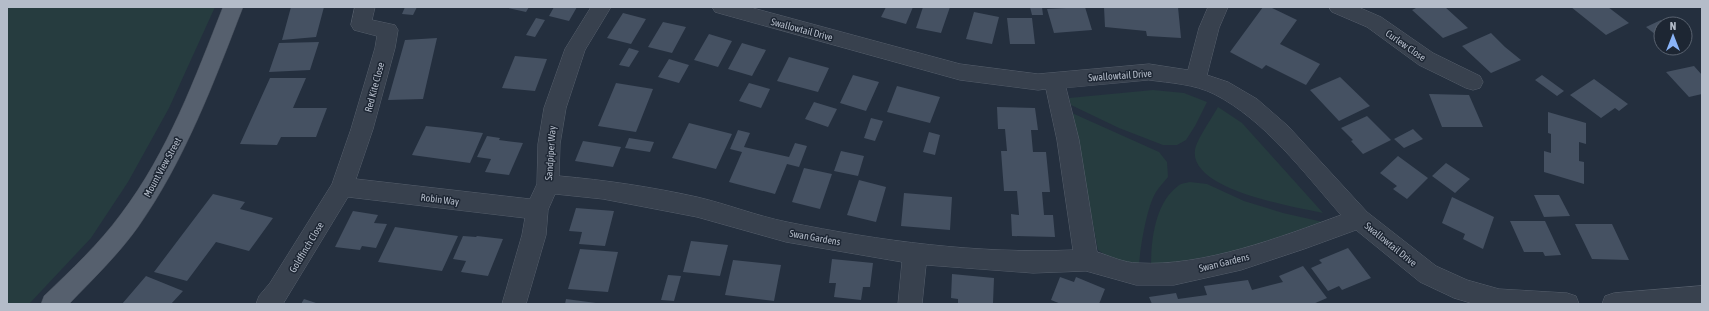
<svg xmlns="http://www.w3.org/2000/svg" width="1709" height="311" font-family="'Asap Condensed',sans-serif">
<style>
.green{fill:#263c3f}
.building{fill:#455162}
.lines{fill:none;stroke-linecap:round;stroke-linejoin:round}
.minor-casing{stroke:#565f6c;stroke-width:1}
.major-casing{stroke:#414a57;stroke-width:1}
.minor{fill:#38414e;fill-rule:evenodd}
.major{fill:#56606e;fill-rule:evenodd}
.labels{text-anchor:middle;stroke-width:3;stroke-linejoin:round;paint-order:stroke}
.street-label{font-size:10px;fill:#b4bcc9;stroke:#1d2633}
</style>
<rect width="100%" height="100%" fill="#242f3e"/>
<!-- green -->
<path class="green" d="M7,7H215L169,108L128,182L91,238L29,304H7Z
M1153,90L1184,93L1207,102L1195,126L1186,140L1177,145H1163L1119,128L1071,105L1069,98Z
M1218,107L1242,123L1323,213C1295,207 1189,190 1195,150C1196,141 1213,116 1218,107Z
M1072,113L1159,152L1167,162L1168,177C1164,182 1159,187 1156,192C1147,206 1140,248 1139,266L1116,262L1098,250Z
M1190,182L1207,184L1244,201L1283,213L1323,222L1238,251L1151,267C1151,240 1155,203 1178,186C1181,183 1186,183 1190,182Z"/>
<!-- building -->
<path class="building" d="M291,7H324L316,37L282,40Z
M405,7H417L413,15L402,14Z
M504,7H529L526,12Z
M554,7H577L569,21L549,16Z
M886,7H913L906,24L881,17Z
M923,7H950L941,33L916,28Z
M1030,7H1042L1043,15H1032Z
M1085,7L1092,30L1054,33L1047,9Z
M1104,7H1178L1181,38L1147,36L1146,31L1105,27Z
M1263,7H1270L1297,20L1280,44L1320,64L1306,85L1266,65L1262,69L1230,52Z
M1418,7H1445L1468,28L1443,38L1412,10Z
M1571,7H1608L1629,23L1606,35Z
M974,12L999,17L992,44L966,39Z
M623,13L646,19L631,44L607,38Z
M536,18L545,20L535,37L526,35Z
M1007,18H1032L1035,44H1010Z
M1661,20L1667,24H1661V33L1656,35L1646,27Z
M663,22L686,27L672,53L648,47Z
M1491,33L1505,47L1521,60L1491,73L1462,46Z
M709,34L732,41L718,67L694,60Z
M437,38L423,99L388,100L405,40Z
M319,42L310,70L269,72L279,43Z
M742,43L766,50L752,76L728,69Z
M629,48L639,51L629,67L619,65Z
M515,56L547,59L535,91L502,88Z
M789,57L829,68L818,92L777,81Z
M669,59L689,65L679,83L658,77Z
M1694,66L1702,75V94L1689,97L1666,72Z
M853,75L879,82L866,111L840,103Z
M1542,75L1564,91L1557,96L1535,80Z
M1340,77L1370,106L1339,121L1310,90Z
M270,78H306L293,108H327L316,137H281L277,145L240,144Z
M1594,79L1628,104L1619,111L1615,108L1601,118L1570,95Z
M616,83L653,89L636,132L598,126Z
M749,83L770,89L761,108L739,101Z
M897,86L940,97L930,123L887,112Z
M1429,94L1469,95L1483,127H1442Z
M814,102L837,109L828,127L805,119Z
M997,107L1035,108L1038,130H1031L1033,152H1046L1050,192H1042L1044,215H1053L1055,237L1012,236L1011,214L1019,215L1017,191H1004L1001,151H1007L1005,129H998Z
M1548,112L1586,123V144L1579,142V161L1584,162V184L1544,172V151L1551,153V134L1548,133Z
M1367,116L1391,140L1363,154L1351,141L1353,140L1341,128Z
M871,118L883,121L875,141L864,138Z
M689,123L732,134L716,169L672,158Z
M426,126L445,128L483,133L470,163L412,155Z
M1413,129L1423,139L1404,148L1394,139Z
M738,130L750,133L744,147L789,157L795,143L807,146L799,167L787,164L775,194L729,182L742,152L730,149Z
M929,132L940,135L935,155L923,152Z
M487,136L500,138L499,140L523,143L509,175L485,172L491,159L477,157Z
M629,138L654,142L650,152L625,148Z
M583,141L621,147L613,167L575,161Z
M841,151L864,156L858,176L834,171Z
M1398,156L1428,178L1407,199L1393,189L1397,186L1380,173Z
M1446,163L1470,179L1455,193L1432,176Z
M804,168L832,174L820,209L792,202Z
M859,180L886,187L876,222L847,215Z
M904,193L952,197L950,230L901,226Z
M213,194L245,202L240,209L273,218L249,251L216,242L187,281L154,272Z
M1534,195H1559L1570,216L1544,217Z
M1452,197L1494,217L1483,249L1463,239L1465,234L1442,223Z
M576,208L614,211L605,246L579,244L582,232L569,231Z
M353,211L378,215L374,223L387,224L376,248L362,246L360,250L335,247Z
M1510,221H1545L1561,255L1545,256L1543,252H1524Z
M1575,224H1612L1629,260L1592,259Z
M395,227L458,236L442,271L378,262Z
M463,236L476,237L477,236L503,239L488,276L461,272L466,261L453,259Z
M691,241L728,245L720,276L683,272Z
M1348,248L1371,278L1342,290L1339,286L1328,291L1311,268L1322,263L1319,260Z
M580,249L618,252L608,292L568,289Z
M832,259L873,263L870,287H863L861,300L834,297L836,283H829Z
M733,260L781,265L774,301L725,295Z
M1303,266L1327,298L1313,304H1152L1149,297L1176,293L1178,299L1207,295L1204,286L1248,280L1252,290L1283,282L1279,276Z
M952,274L994,278L993,303L958,304V299L951,298Z
M668,275L681,276L674,301L661,300Z
M146,276L183,291L171,304H122Z
M1060,277L1074,282L1076,277L1105,289L1099,304H1061L1051,300Z
M304,299L319,304H301Z
M566,299L596,303V304H565Z"/>
<g class="lines">
<!-- minor casing -->
<g class="minor-casing">
<path id="minor" d="M355,7H375L372,20L395,25L398,30L395,48L373,129L356,179L530,199L537,184L538,144L544,108L565,49L591,7H611L585,50L566,108L560,144L559,176C605,180 652,187 697,197C727,204 757,216 787,222C881,241 977,254 1073,250L1057,140L1046,89L1038,90L960,80L722,14L715,12L712,7H749L960,64L1038,74L1149,64L1188,70L1199,28L1208,7H1228L1219,28L1207,75L1228,82L1257,99L1288,126L1367,212L1436,266L1467,280L1499,289L1567,293L1576,296L1579,304H1474L1454,298L1420,282L1356,230L1304,249L1241,270L1174,285H1136L1086,271L1033,273L926,265L922,304H898L902,262L786,242L697,217L603,199L555,194L548,210L546,235L526,304H502L522,235L525,218L348,197L283,304H256L259,296L270,283L332,184L351,129L375,48L377,36L354,30L351,25ZM1149,80C1171,83 1194,84 1214,94C1265,120 1304,173 1341,215C1281,237 1203,267 1138,263C1124,263 1110,256 1097,252L1079,140L1066,88Z
M1329,7H1358L1381,17L1433,53L1480,76L1483,82L1480,88L1473,90L1466,88L1419,65L1367,27L1332,12Z
M1702,286V304H1602L1605,296L1614,293Z"/>
</g>
<!-- major casing -->
<g class="major-casing">
<path id="major" d="M223,7H243C214,82 185,160 138,227C118,255 93,279 69,304H41L44,296C71,270 99,244 121,214C168,152 195,78 223,7Z"/>
</g>
<!-- minor -->
<use href="#minor" class="minor"/>
<!-- major -->
<use href="#major" class="major"/>
</g>
<g class="labels">
<!-- street labels -->
<g class="street-label">
<text transform="translate(802 29) rotate(15)" y="4">Swallowtail Drive</text>
<text transform="translate(1406 45) rotate(35)" y="4">Curlew Close</text>
<text transform="translate(1120 75) rotate(-4)" y="4">Swallowtail Drive</text>
<text transform="translate(374 87) rotate(-75)" y="4">Red Kite Close</text>
<text transform="translate(550 153) rotate(-86)" y="4">Sandpiper Way</text>
<text transform="translate(162 167) rotate(-61)" y="4">Mount View Street</text>
<text transform="translate(440 199) rotate(7)" y="4">Robin Way</text>
<text transform="translate(815 237) rotate(10)" y="4">Swan Gardens</text>
<text transform="translate(1391 244) rotate(39)" y="4">Swallowtail Drive</text>
<text transform="translate(306 247) rotate(-59)" y="4">Goldfinch Close</text>
<text transform="translate(1224 262) rotate(-14)" y="4">Swan Gardens</text>
</g>
</g>
<!-- border -->
<rect width="1709" height="311" fill="none" stroke="#b4bcc9" stroke-width="16"/>
<!-- north arrow -->
<g transform="translate(1673 36)"><circle r="19" fill="#1d2633" stroke="#59626f"/>
<path d="M0-3L7 15L0 10L-7 15Z" fill="#8ab4f8"/>
<text y="-6" font-size="11" font-weight="bold" text-anchor="middle" fill="#b4bcc9">N</text>
</g>
</svg>
